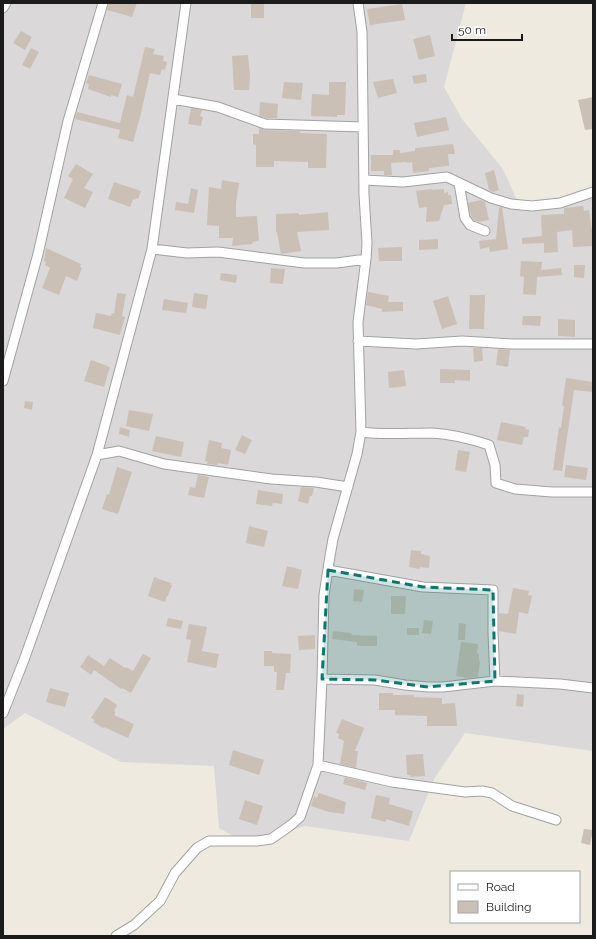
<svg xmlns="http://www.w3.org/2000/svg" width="596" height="939" font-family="Raleway,sans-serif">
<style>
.residential{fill:#dad8d8}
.building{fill:#cac0b6}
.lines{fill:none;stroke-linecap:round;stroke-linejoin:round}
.minor-casing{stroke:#a2a2a2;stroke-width:11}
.minor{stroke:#fff;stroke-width:9}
.marked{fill:#0f766e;fill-opacity:0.2;stroke:#0f766e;stroke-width:3;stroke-dasharray:8 5;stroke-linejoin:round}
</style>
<rect width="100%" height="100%" fill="#eeeae0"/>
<!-- residential -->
<path class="residential" d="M3,3H466L444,87L462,119L503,169L519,205L567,198L593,189V751L465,733L434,779L409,841L305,826L248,844L219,828L214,766L121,762L25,713L3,729Z"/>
<!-- building -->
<path class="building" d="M109,3H137L132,17L107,10Z
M251,3H264V18H251Z
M402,4L405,20L370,25L367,9Z
M21,31L32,37L25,50L13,43Z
M430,35L435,56L419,60L413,39Z
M145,47L155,49L153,54L164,56L163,61L167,62L165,70L162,69L160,75L150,73L140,117L133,142L118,138L120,130L75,119L77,112L120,123L127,95L133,97Z
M31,48L39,52L30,69L22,65Z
M248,55L250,75L249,90H234L232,56Z
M426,74L427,82L414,84L412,76Z
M89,75L122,84L118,97L111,95V97L88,89L89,84L86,83Z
M393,79L397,93L378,98L373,82Z
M284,82L303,83L301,100L282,98Z
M329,82H346L345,115H337V117L311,116L312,94L329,95Z
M593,97V129L585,130L578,100Z
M260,102L278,104L277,118H266L259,116Z
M191,108L202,110L200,116L203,117L201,126L188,124Z
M446,117L449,130L417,137L414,123Z
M259,128L265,130L300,131V133L327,134L326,168H308V162L274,161V167H256V145L253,144V134H259Z
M453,144L455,154H448L449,166L429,168V171L413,173L412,162L407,163V162L391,163L392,175H384V171H371V155H393V150H400V153L415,151V148Z
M76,164L93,174L84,188L93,192L85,208L64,198L73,179L68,176Z
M494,170L499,190L493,192L489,190L485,173Z
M222,180L239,183L236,203V217L257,216L259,241L252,242L253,244L232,246L233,238H219V226L207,225L209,187L221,189Z
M114,182L141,191L138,199L136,198L135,200L133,199L130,207L108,199Z
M191,188L198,190L194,213L175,210L176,202L188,204Z
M432,189V190L444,189V193L448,192V195H451L452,204L444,205L439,221L426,222L427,207L419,208L416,191Z
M481,200L485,202L489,220L479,222L474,220L471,216L468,203Z
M583,206L584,211L589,210L592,231L593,230V246L573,247L572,230L557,232L558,252L544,253V243L522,244V238L542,236L541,215L564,214V208Z
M499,207H502L508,249L490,252L489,247L480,249L479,241L496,239Z
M328,212L329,230L297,232L301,251L281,254L277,232H276V214L299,213V215Z
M438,239V249L419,250V240Z
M402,247V261H379L378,248Z
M46,248L81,264L80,267L82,268L77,281L66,276L59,295L42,288L50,268L45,265L46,262L44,261Z
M521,261L542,262L541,270L561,268L562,275L537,277L536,295L523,294L524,277L520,276Z
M574,265H585L584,278L574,277Z
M271,268L285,269L283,284L270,283Z
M221,273L237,275L236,283L220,280Z
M368,292L389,296L388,302H403V311L382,312V309L366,305Z
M117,293L126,294L122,316L125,317L120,335L93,328L96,313L111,316L112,313L114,314Z
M194,293L208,295L206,309L192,307Z
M470,295H485L484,329H469Z
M448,296L457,324L442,329L433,301Z
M164,299L188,303L186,313L162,310Z
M523,316H541L540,326L522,325Z
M558,319L575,320V337L558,336Z
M473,348H482L483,361L474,362Z
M498,349L510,350L508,367L496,365Z
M91,360L110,367L104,387L84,381Z
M440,369L470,370V381L455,380V383H440Z
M404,370L406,386L389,388L388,372Z
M566,378L593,382V392L574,390L562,471L553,470L559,427L561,428L564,406H562Z
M25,401L33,402L32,410L24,408Z
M129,410L153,414L149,431L126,426Z
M501,422L526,427L525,429L529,430L528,437H524L522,445L497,440Z
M120,427L130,430L129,437L119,434Z
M242,435L252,440L245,454L235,450Z
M156,436L184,442L181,457L152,451Z
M209,440L222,443L221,448L231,450L228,465L218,463L217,465L207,464L208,462L205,461Z
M458,450L470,452L466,472L455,470Z
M566,465L588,468L586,480L564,477Z
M117,467L132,472L118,514L102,509L107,494L109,495Z
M198,475L209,477L204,498L188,495L190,487L195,488Z
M301,487L314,488L312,496H310L308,504L298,501Z
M258,490L283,494L282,504L273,503L272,506L256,504Z
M249,526L268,531L264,547L246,543Z
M411,550L421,551V554L430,556L429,568L420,567L419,569L409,567Z
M287,566L302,570L298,589L282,586Z
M154,577L171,583L170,585H172L168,596H167L165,602L148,596Z
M513,588L529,591L528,595L532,596L528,614L519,612L516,634L499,631V613L508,614Z
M354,589L364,590L362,602L353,601Z
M391,596H406L405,614H391Z
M168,618L183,621L181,629L166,626Z
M424,620L433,621L431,634L422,633Z
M459,623L466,624L465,640H458Z
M189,624L207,627L202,651L219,654L216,668L187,662L191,640L186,639Z
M407,628H419V635H407Z
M333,631L352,633L351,635L377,636V646H357V642L332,639Z
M315,635V649L299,650L298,636Z
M461,642L478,644L477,653L479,654V661H480L478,677L467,678L456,676Z
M264,651H272V653L291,654L290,673H286L284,690H276L277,672H274V666H264Z
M143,654L151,658L131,693L122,688L121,689L94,670L91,675L80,667L88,655L104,666L110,658L125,668L126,667L133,671Z
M50,688L69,693L65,707L46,702Z
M379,693H393V695H414V697L442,698V704L455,703L457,726H427V716L395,715V710H379Z
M517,694L524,695L523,707L516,706Z
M105,697L117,705L114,711L116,712L114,715L134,724L128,738L104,727L103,728L93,722L95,720L91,718Z
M342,719L364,728L355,751H358L356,768L340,764L344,741L338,738L339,734L336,733Z
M233,750L264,760L259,775L229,765Z
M423,754L425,776L411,777L410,775H407L406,755Z
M345,777L367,783L365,790L343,784Z
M319,793L346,802L344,814L329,812L311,806L314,796L317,798Z
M376,795L390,798L389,804L413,811L409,826L386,819V822L371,818Z
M245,800L263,806L257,825L239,819Z
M584,829L593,830L590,845L581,843Z"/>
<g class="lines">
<!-- minor casing -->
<g class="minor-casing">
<path id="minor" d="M3,8L6,3
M173,99L218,107L265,124L363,127
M364,180L403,182L447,177L491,198L511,204L532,206L560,203L593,192
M459,183L465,218L470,225L485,231
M152,249L187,253L218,252L304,263H337L366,259
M358,341L416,344L462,341L512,344H593
M3,381L38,254L68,121L103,3
M361,432C385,435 408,433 432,433C451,434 471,439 489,445L495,465L496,483L515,489L552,492H593
M97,455L119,451L164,464L271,479L316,482L348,487
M328,570L423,587L493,590V633L495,681
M322,679L324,595L330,556L333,539L357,454L361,432L358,322L366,259L367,243L364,195L362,32L358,3
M3,713L24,660L97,455L152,249L186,3
M318,765L392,782L465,792L482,791L492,793L512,806L556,820
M116,936L134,925L160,901L175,873L197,848L209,841H257L271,839L291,825L300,817L318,765L322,679L375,680L405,685L428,687H443L495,681L560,684L593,688"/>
</g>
<!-- minor -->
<use href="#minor" class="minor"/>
</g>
<!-- marked area -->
<path class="marked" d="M328,570L423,587L493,590L495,681L428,687L375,680L322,679Z"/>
<!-- border -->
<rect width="596" height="939" fill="none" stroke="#1b1b1b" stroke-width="8"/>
<!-- legend -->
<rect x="450" y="871" width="130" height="52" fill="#ffffff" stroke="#a4a4a4"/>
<rect x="458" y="884" width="20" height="6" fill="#ffffff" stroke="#a4a4a4"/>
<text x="486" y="891" font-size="12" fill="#1b1b1b">Road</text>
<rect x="458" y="901" width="20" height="12" fill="#cac0b6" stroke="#a4a4a4"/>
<text x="486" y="911" font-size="12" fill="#1b1b1b">Building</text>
<!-- scale -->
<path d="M452 34v6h70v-6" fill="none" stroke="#1b1b1b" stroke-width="2"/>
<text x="458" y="34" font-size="12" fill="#1b1b1b" stroke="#ffffff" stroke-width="3" paint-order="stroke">50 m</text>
</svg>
